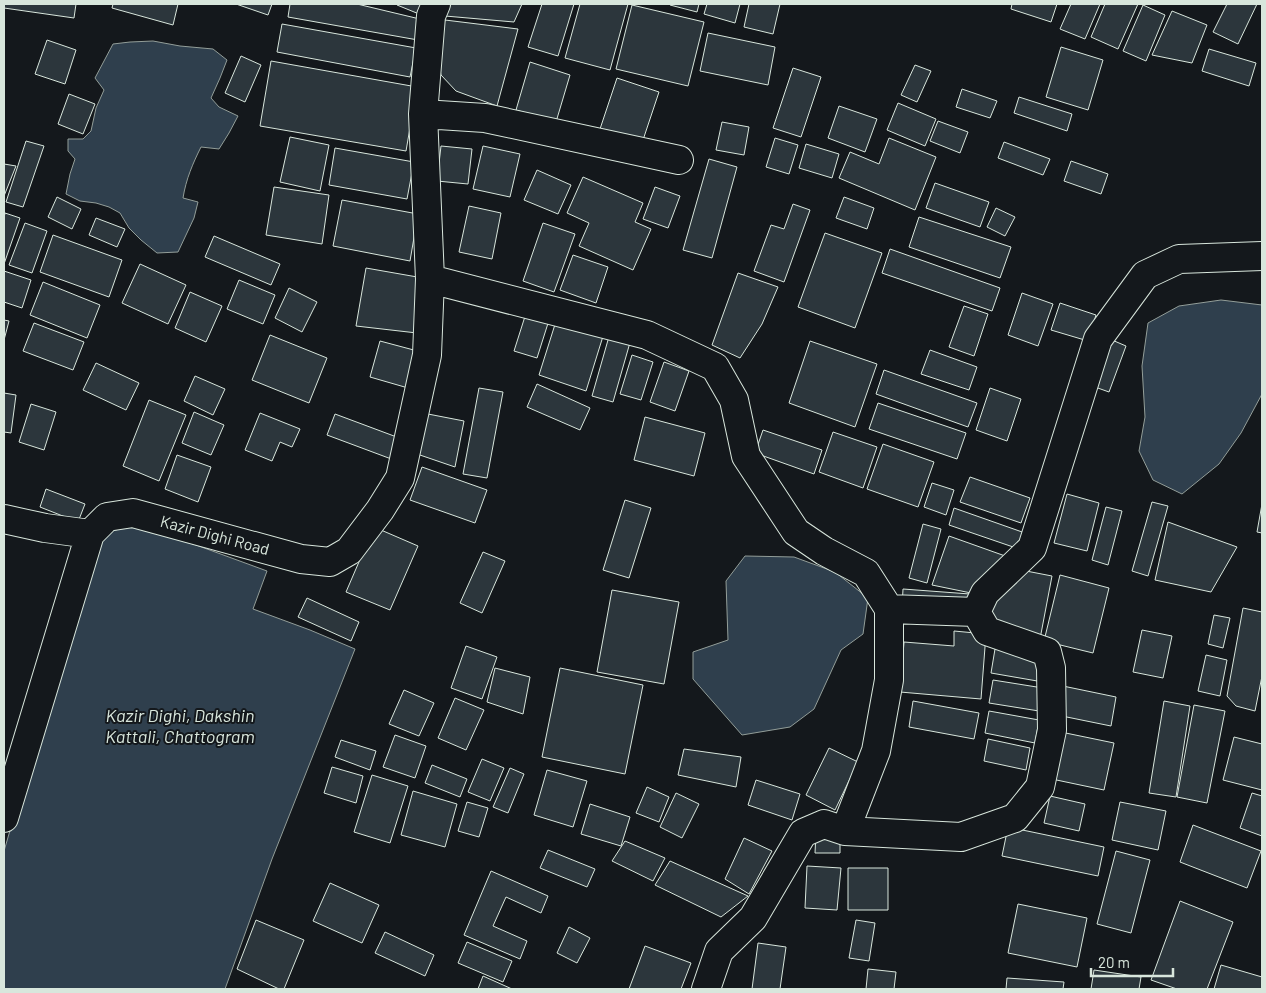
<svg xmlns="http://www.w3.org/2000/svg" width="1266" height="993" font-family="Barlow,sans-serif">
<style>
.water{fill:#2f3f4d;stroke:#939e99}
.building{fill:#2c363c;stroke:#d8e6dc}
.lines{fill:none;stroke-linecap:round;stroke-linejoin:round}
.minor-casing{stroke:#d8e6dc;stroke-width:30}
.minor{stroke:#14181c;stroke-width:28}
.labels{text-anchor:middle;stroke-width:4;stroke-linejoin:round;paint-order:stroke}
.street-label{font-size:16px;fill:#d8e6dc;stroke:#14181c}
.water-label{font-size:18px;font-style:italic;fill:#d8e6dc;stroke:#14181c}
</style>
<rect width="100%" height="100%" fill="#14181c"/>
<!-- water -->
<path class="water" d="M153,41L180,46L213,49L227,60L220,78L211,98L219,107L238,116L229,133L219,149L201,147C193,163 186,179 183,198L198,202L194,218L178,252L157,253L141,240L129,228L120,213L109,207L96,203L80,201L66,194L70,174L75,159L68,151V139H83L91,131L96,108L104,90L95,78L113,44L130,42Z
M1221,300L1262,305V394L1241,433L1219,464L1182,494L1153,480L1139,451L1145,417L1142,366L1148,323L1179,306Z
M136,523L267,571L253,609L310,630L355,649L272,859L225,989H4V851L96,537Z
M745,556L794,557L835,572L868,598L863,634L841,650L814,709L790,727L742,735L693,679V652L728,640L726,581Z"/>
<!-- building -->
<path class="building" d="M4,4H76L74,18L4,8Z
M113,4H178L173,25L112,8Z
M236,4H272L268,15Z
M290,4H357L424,20L418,40L288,17Z
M398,4H429L424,16L397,5Z
M451,4H522L514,22L445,16Z
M542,4H574L558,56L528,47Z
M580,4H628L610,70L565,58Z
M671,4H699L697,12L670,5Z
M707,4H740L735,23L704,14Z
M749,4H780L773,34L744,27Z
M1012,4H1057L1051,22L1011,9Z
M1071,4H1100L1085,39L1060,29Z
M1105,4H1138L1118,49L1091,37Z
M1227,4H1257L1238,44L1213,32Z
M632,5L704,22L688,86L616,69Z
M1143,5L1165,15L1146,61L1123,51Z
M1172,11L1207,25L1192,63L1152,55Z
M445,20L518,29L497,106L456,91L441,75L437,56Z
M282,24L416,48L410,77L277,52Z
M708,33L775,47L768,85L700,71Z
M47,40L76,50L65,84L35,74Z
M1061,47L1103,60L1088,110L1046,97Z
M1209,49L1256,63L1249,86L1202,71Z
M241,56L261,65L245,102L225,93Z
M271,61L417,87L406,151L260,126Z
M530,62L570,75L556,122L516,110Z
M915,65L931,71L917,102L901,95Z
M793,68L821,77L801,137L773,128Z
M617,78L659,92L642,143L600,129Z
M962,89L997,101L990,118L956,107Z
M69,94L95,104L83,134L58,124Z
M1019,97L1072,114L1067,131L1014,113Z
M898,103L936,119L925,146L887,130Z
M839,106L877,119L865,152L828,138Z
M938,121L968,132L960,153L930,141Z
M722,122L749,127L744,155L716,150Z
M290,137L329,145L320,191L280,182Z
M775,138L798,145L789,174L766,167Z
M889,138L936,157L915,210L839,178L850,152L879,164Z
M26,141L44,146L23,207L6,202Z
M1004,142L1050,159L1043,175L998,158Z
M806,144L839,154L832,178L799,168Z
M441,146L472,149L468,184L437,181Z
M483,146L520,154L510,197L473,189Z
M335,148L414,162L407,199L329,185Z
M709,159L737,167L712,258L683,250Z
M1071,161L1108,174L1101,194L1064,181Z
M4,164L16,166L4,196Z
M537,170L571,185L558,214L524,200Z
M583,177L643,203L635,222L651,229L633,270L579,246L589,223L567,213Z
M935,183L989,202L980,227L926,208Z
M274,187L329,195L322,244L266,235Z
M655,187L680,196L668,228L643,219Z
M57,197L81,209L72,229L48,217Z
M844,197L874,208L867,229L836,218Z
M342,200L418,214L410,261L333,246Z
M793,204L810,210L784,282L754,271L771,225L784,229Z
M469,206L501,213L492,259L459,252Z
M996,208L1015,217L1005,236L987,227Z
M5,213L20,218L4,264V218Z
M919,217L1011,247L1000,278L909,247Z
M96,218L125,229L117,247L89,235Z
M25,223L47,231L32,273L9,265Z
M543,223L575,234L554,292L523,281Z
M825,233L882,253L855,328L798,307Z
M53,235L122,260L109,297L40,272Z
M214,236L280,264L271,285L205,257Z
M890,249L1000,288L992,311L882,273Z
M573,255L608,267L596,303L560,290Z
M140,264L186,285L168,324L122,303Z
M366,268L423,278L417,333L356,326Z
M4,271L31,280L22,308L4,302Z
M738,273L778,287L762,324L740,358L712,345Z
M239,280L275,295L263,324L227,309Z
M43,282L100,305L87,338L30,315Z
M289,288L317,302L302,332L275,318Z
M190,292L222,306L206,342L175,328Z
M1022,293L1053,304L1038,346L1008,335Z
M1060,303L1096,315L1088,341L1051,330Z
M964,306L988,314L974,356L949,347Z
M527,310L550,317L537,358L514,351Z
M557,318L604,333L586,391L539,375Z
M4,320L9,321L4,340Z
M34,323L84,342L73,370L23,351Z
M610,333L631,339L613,402L592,396Z
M270,335L327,358L309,403L252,380Z
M1112,340L1126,346L1109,392L1095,387Z
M380,341L425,353L415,390L370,377Z
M810,341L877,364L855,427L789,403Z
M930,350L977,367L969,390L921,374Z
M632,355L653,362L641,400L620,394Z
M664,362L689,371L675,411L650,402Z
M96,363L139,383L126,410L83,390Z
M884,370L977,403L968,427L876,394Z
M195,376L225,389L213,415L184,401Z
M537,384L590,408L580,430L527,407Z
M479,388L503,392L487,478L463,474Z
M990,388L1021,399L1007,441L976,430Z
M4,393L16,395L11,433L4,432Z
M149,400L186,415L159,481L123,466Z
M878,403L966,433L957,459L869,429Z
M31,404L56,412L44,450L19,442Z
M194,412L224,425L211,455L182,443Z
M260,413L300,429L292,447L280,442L272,461L245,450Z
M335,414L402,439L394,460L327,435Z
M428,414L464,421L455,467L417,454Z
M645,417L705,433L694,476L634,460Z
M763,430L822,450L814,474L755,453Z
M833,432L877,447L863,488L819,472Z
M883,444L934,462L918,507L867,489Z
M177,455L211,467L198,502L165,489Z
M422,467L487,490L475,523L410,500Z
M970,477L1030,498L1021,523L960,502Z
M932,483L954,490L946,515L924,507Z
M46,489L85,504L78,522L40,507Z
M1067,494L1099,503L1087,551L1054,543Z
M625,500L651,508L629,578L603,570Z
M1152,502L1168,506L1148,576L1132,571Z
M1262,504V533L1257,532Z
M1106,507L1122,511L1108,565L1092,560Z
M954,508L1025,533L1019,549L949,525Z
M1168,522L1237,547L1211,592L1155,580Z
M923,524L941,529L927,583L909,578Z
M374,527L418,546L390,610L346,592Z
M949,536L1008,557L976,594L932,585Z
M483,552L505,561L482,613L460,603Z
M1021,570L1052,576L1040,639L989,623L984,603Z
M1060,575L1109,588L1093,653L1044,641Z
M903,589L970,594V609L902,608Z
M612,590L679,602L664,684L597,672Z
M307,598L359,622L351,641L298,617Z
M1243,608L1262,612V676L1255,711L1236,706L1227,696Z
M1214,615L1230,618L1223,648L1208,644Z
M1142,630L1172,636L1163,678L1133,672Z
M954,631L986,634L981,699L900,692L904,642L954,646Z
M466,646L497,657L482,699L451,688Z
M995,649L1042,655L1043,682L991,673Z
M1206,655L1227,660L1220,696L1198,691Z
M495,668L530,677L523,714L487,702Z
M560,668L643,685L625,774L542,757Z
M993,680L1043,688L1039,711L989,703Z
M1058,685L1116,697L1111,726L1052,714Z
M404,690L434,703L419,736L389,724Z
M455,698L484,710L466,750L438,738Z
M913,701L979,713L974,739L909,727Z
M1164,701L1190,706L1176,797L1149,793Z
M1194,705L1225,711L1207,803L1177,797Z
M989,711L1039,720L1035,743L985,733Z
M1056,731L1114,743L1104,790L1047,778Z
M395,735L426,746L415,778L383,767Z
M1234,737L1262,744V790L1223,780Z
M988,739L1030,748L1026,770L984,761Z
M341,740L376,751L370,770L335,757Z
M829,748L858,762L835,810L806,795Z
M684,749L741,757L736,787L678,775Z
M482,759L504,768L490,801L468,792Z
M432,765L467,779L460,797L425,783Z
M332,767L363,776L356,803L324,793Z
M510,768L524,774L508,813L493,807Z
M547,770L587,781L573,827L534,815Z
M372,775L408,786L390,843L354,832Z
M756,780L800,794L792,820L748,805Z
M647,787L669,797L659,822L636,813Z
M413,791L457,804L445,847L401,835Z
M676,793L699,804L682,838L660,827Z
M1252,793L1262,796V836L1240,828Z
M1050,796L1085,804L1079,831L1044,823Z
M467,802L488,808L479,837L458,831Z
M1120,802L1166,811L1158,850L1112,840Z
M590,804L630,817L621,846L581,834Z
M1193,825L1261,851L1247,888L1180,862Z
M1008,827L1104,847L1098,876L1002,856Z
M816,833H840V853H815Z
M744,838L772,851L749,894L725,879Z
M625,841L665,858L653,881L612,861Z
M548,850L595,869L587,887L540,868Z
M1116,851L1150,860L1131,933L1097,924Z
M670,861L748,896L721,917L655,885Z
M807,866L841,868L837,910L805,908Z
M848,868H888V910H848Z
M491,871L548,896L541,913L506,897L493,926L527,941L520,959L464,935Z
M330,883L379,905L362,943L313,921Z
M1180,901L1233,922L1207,989H1177L1151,980Z
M1018,904L1087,918L1077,967L1008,953Z
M256,920L304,940L284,989H279L237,969Z
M856,920L875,923L869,961L849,958Z
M569,927L590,938L577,963L557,953Z
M385,932L434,955L425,976L375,953Z
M467,942L512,961L503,982L458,963Z
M758,943L786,947L780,989H752Z
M645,946L691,963L681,989H629Z
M1221,965L1262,977V989H1214Z
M868,969L896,972L894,989H866Z
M1094,970L1141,977L1139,989H1091Z
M483,976L512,989H478Z
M1007,978L1064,982L1063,989H1006Z"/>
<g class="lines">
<!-- minor casing -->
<g class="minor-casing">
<path id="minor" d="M423,114L485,118L679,160
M430,279L647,335L715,367L734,400L746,456L796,532L824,551L866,573L889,609V680L876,751L845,831
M4,519L45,528L90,534
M889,609L976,612
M976,612L985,593L1032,548L1098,339L1145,275L1179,259L1262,256
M4,818L90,534L107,517L133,513L301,559L330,562L349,551L380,510L400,478L427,355L430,279L423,114L431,16L436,4
M706,989L719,951L753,918L803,833L824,824L845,831L961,837L1015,818L1040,787L1052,730L1051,668L1047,652L987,631L976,612"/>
</g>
<!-- minor -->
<use href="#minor" class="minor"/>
</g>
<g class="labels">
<!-- street labels -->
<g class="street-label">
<text transform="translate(215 535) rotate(15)" y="6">Kazir Dighi Road</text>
</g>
<!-- water labels -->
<g class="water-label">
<text x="180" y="722">Kazir Dighi, Dakshin<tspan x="180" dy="21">Kattali, Chattogram</tspan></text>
</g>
</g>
<!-- border -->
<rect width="1266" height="993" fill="none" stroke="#d8e6dc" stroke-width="10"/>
<!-- scale -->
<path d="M1091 968v8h82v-8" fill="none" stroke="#d8e6dc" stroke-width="2.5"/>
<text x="1098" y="968" font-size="15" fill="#d8e6dc" stroke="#14181c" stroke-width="4" paint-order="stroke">20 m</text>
</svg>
